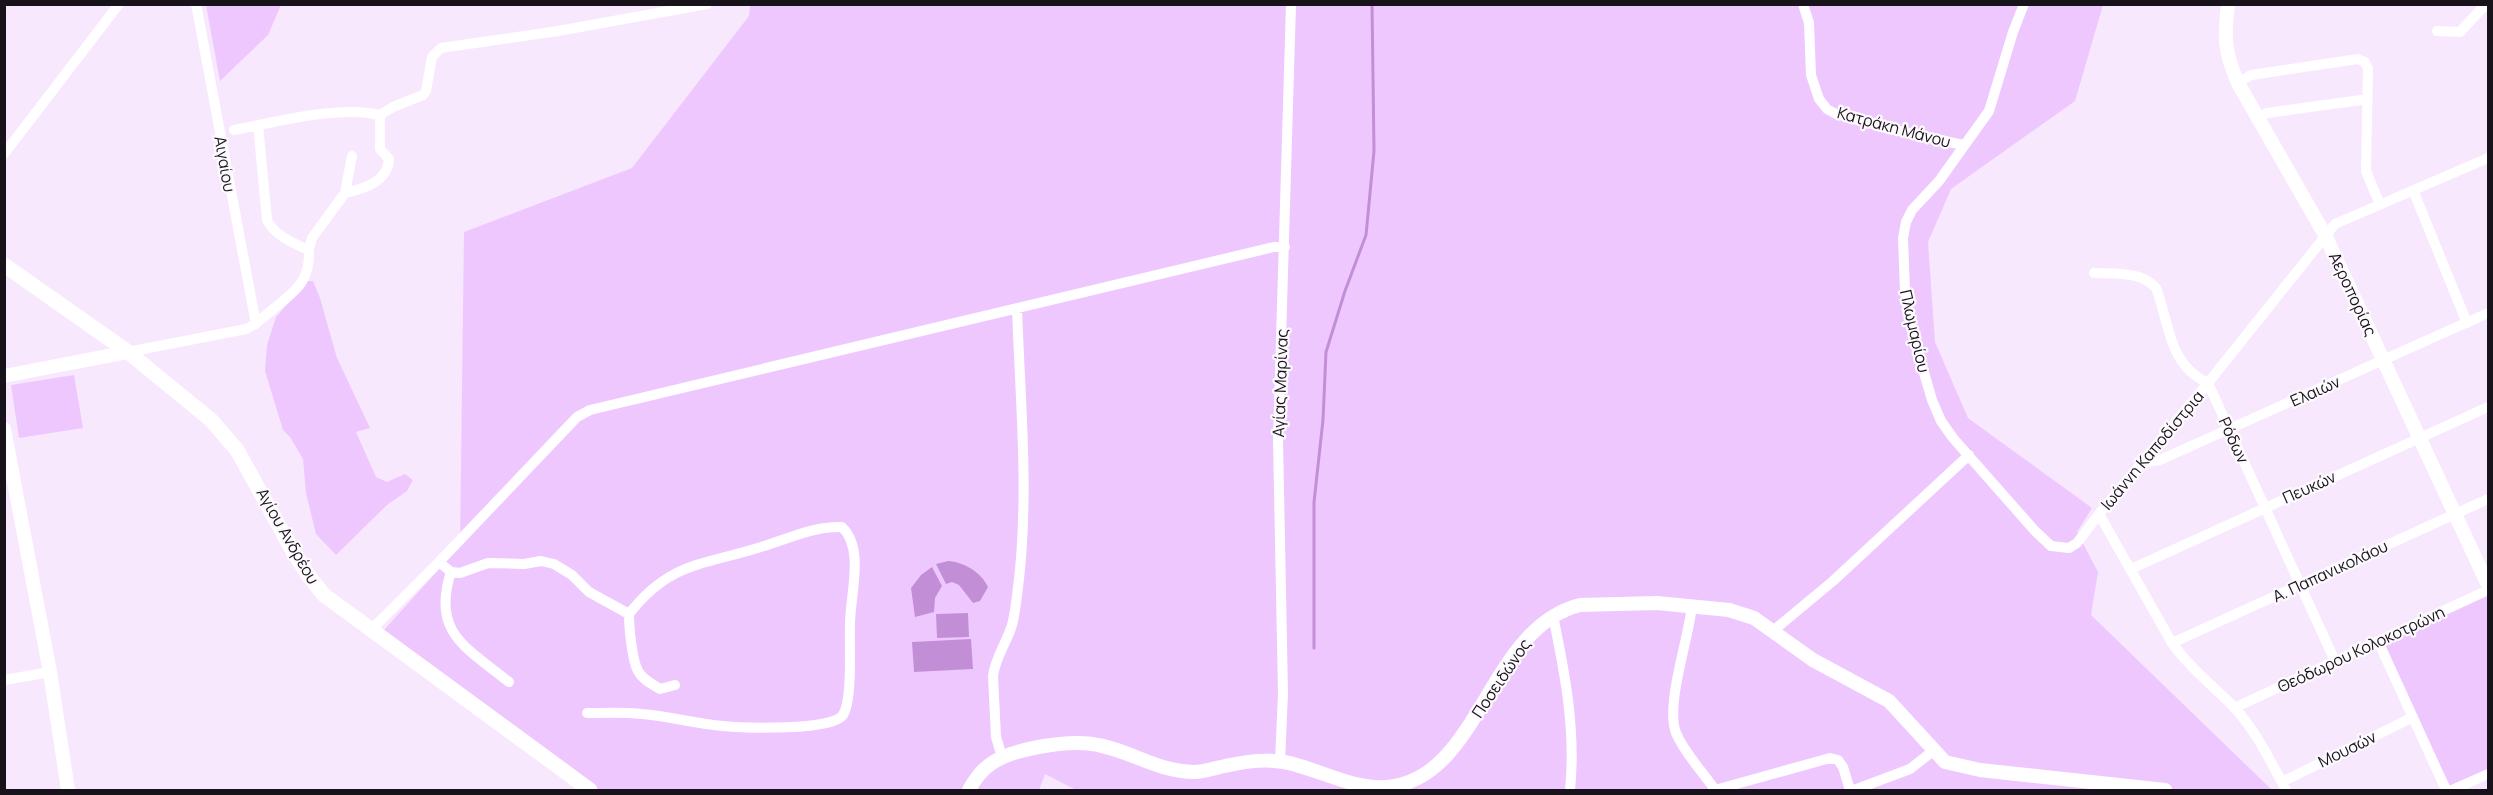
<svg xmlns="http://www.w3.org/2000/svg" width="2493" height="795" font-family="Manrope,sans-serif">
<style>
.green{fill:#efc7ff}
.water{fill:#c28fd6}
.lines{fill:none;stroke-linecap:round;stroke-linejoin:round}
.stream{stroke:#c28fd6;stroke-width:3}
.minor{stroke:#fff;stroke-width:10}
.tertiary{stroke:#fff;stroke-width:14}
.secondary{stroke:#fff;stroke-width:15}
.labels{text-anchor:middle;stroke-width:4.5;stroke-linejoin:round;paint-order:stroke}
.street-label{font-size:16px;fill:#18131a;stroke:#fdfafe}
</style>
<rect width="100%" height="100%" fill="#f7e8fd"/>
<!-- green -->
<path class="green" d="M206,5H281L268,35L220,81Z
M750,5H2103L2075,101L1951,189L1928,242L1935,342L1968,418L2092,508L2077,532L2098,572L2091,615L2272,790H1076L1045,774L1039,790H599L383,631L460,546L464,232L632,168L749,16Z
M308,281H313L320,298L337,358L370,428L356,432L376,477L387,482L405,474L413,480L407,491L387,505L336,555L316,534L306,493L303,459L290,437L283,430L265,371L267,345L276,317Z
M74,375L83,428L19,438L11,385Z
M2488,595V774L2452,790L2379,644Z"/>
<!-- water -->
<path class="water" d="M948,561C964,562 981,572 988,587L980,601L973,603L959,585L952,582L946,584L936,564Z
M932,567L942,586L935,598L934,612L915,617L911,588L921,575Z
M968,613L969,637L937,638L936,614Z
M971,639L973,669L914,672L912,642Z"/>
<g class="lines">
<!-- stream -->
<path class="stream" d="M1314,648V502L1323,420L1326,352L1345,291L1366,235L1374,151L1372,4"/>
<!-- minor -->
<path class="minor" d="M196,4L256,324
M1803,4L1809,23L1811,75L1819,99L1827,109L1836,114L1886,128L1963,145
M2024,4L2013,32L1989,111L1939,181L1912,210L1906,222L1903,238L1905,291L1913,335L1932,400L1941,421L1953,438L2035,531L2051,546L2069,548L2077,543L2099,514
M2437,31L2460,32L2486,4
M2238,83L2251,75L2358,59L2365,62L2368,69L2366,171L2380,205
M2256,119L2267,113L2368,99
M234,130C277,122 338,105 380,115
M4,154L119,4
M2413,190L2467,323
M345,193C363,189 388,182 389,159L380,149V115L393,107L423,95L426,91L432,57L441,48L558,31L707,4
M309,250L312,238L345,193L352,156
M2094,273C2115,274 2141,271 2156,288C2170,324 2168,365 2208,383L2335,661
M128,352L246,329C258,323 267,314 277,306C298,289 310,280 309,250C294,244 274,235 267,220L258,125
M2140,463L2160,460L2488,313
M439,562L451,572L460,573L488,563L524,564L541,561L554,564L572,575L589,592L629,614C629,627 632,660 638,671C643,680 652,684 660,689L675,685
M2131,569L2488,407
M451,572C431,633 467,648 509,682
M1692,605C1689,639 1665,704 1676,733C1685,754 1703,772 1715,790
M1553,616C1565,673 1576,731 1570,790
M371,630L439,562L577,417L590,410L1274,247H1285
M1774,630L1833,581L1969,455
M2378,641L2446,790
M2172,643L2488,499
M4,680L50,672
M2234,708L2488,590
M587,713C605,713 624,712 642,714C669,716 696,724 723,726C743,728 833,731 843,715C853,698 849,645 850,624C850,595 865,549 842,527C813,526 788,539 761,547C704,565 669,562 629,614
M1002,757L996,737L993,676C995,658 1007,642 1012,625C1016,610 1017,594 1019,579C1029,489 1020,398 1017,308
M1280,761L1283,693L1278,440L1291,4
M2282,782L2413,717
M1715,790L1830,758L1838,760L1843,767L1850,790
M1854,790L1910,769L1933,751
M2286,790C2271,762 2256,731 2234,707C2213,686 2190,668 2172,643L2099,514L2208,383L2335,224L2488,158
M2452,790L2488,774"/>
<!-- tertiary -->
<path class="tertiary" d="M2228,4C2224,38 2224,51 2238,83L2325,235L2488,585
M4,376L128,352
M4,429L50,672L68,790
M969,790C974,781 980,772 988,766C1010,748 1071,739 1098,745C1131,751 1159,772 1194,772C1204,772 1215,768 1225,766C1242,762 1266,759 1284,762C1317,768 1350,789 1385,787C1480,782 1487,628 1580,605L1657,603L1729,610L1754,618L1813,660L1889,701L1945,762L1980,770L2165,790"/>
<!-- secondary -->
<path class="secondary" d="M4,265L128,352L211,420L237,450L294,553L308,575L324,595L590,790"/>
</g>
<g class="labels">
<!-- street labels -->
<g class="street-label">
<text transform="translate(1894 127) rotate(15)" y="6">Κατράκη Μάνου</text>
<text transform="translate(225 164) rotate(80)" y="6">Αιγαίου</text>
<text transform="translate(2353 294) rotate(65)" y="6">Αεροπορίας</text>
<text transform="translate(1915 331) rotate(77)" y="6">Πλωμαρίου</text>
<text transform="translate(1280 383) rotate(-88)" y="6">Αγίας Μαρίνας</text>
<text transform="translate(2315 391) rotate(-24)" y="6">Ελαιών</text>
<text transform="translate(2234 440) rotate(65)" y="6">Ρόδων</text>
<text transform="translate(2152 450) rotate(-50)" y="6">Ιωάννη Καποδίστρια</text>
<text transform="translate(2309 487) rotate(-24)" y="6">Πευκών</text>
<text transform="translate(288 536) rotate(60)" y="6">Αγίου Ανδρέου</text>
<text transform="translate(2330 571) rotate(-25)" y="6">Α. Παπανικολάου</text>
<text transform="translate(2361 649) rotate(-25)" y="6">Θεόδωρου Κολοκοτρώνη</text>
<text transform="translate(1501 678) rotate(-56)" y="6">Ποσειδώνος</text>
<text transform="translate(2347 749) rotate(-26)" y="6">Μουσών</text>
</g>
</g>
<!-- border -->
<rect width="2493" height="795" fill="none" stroke="#18131a" stroke-width="12"/>
</svg>
